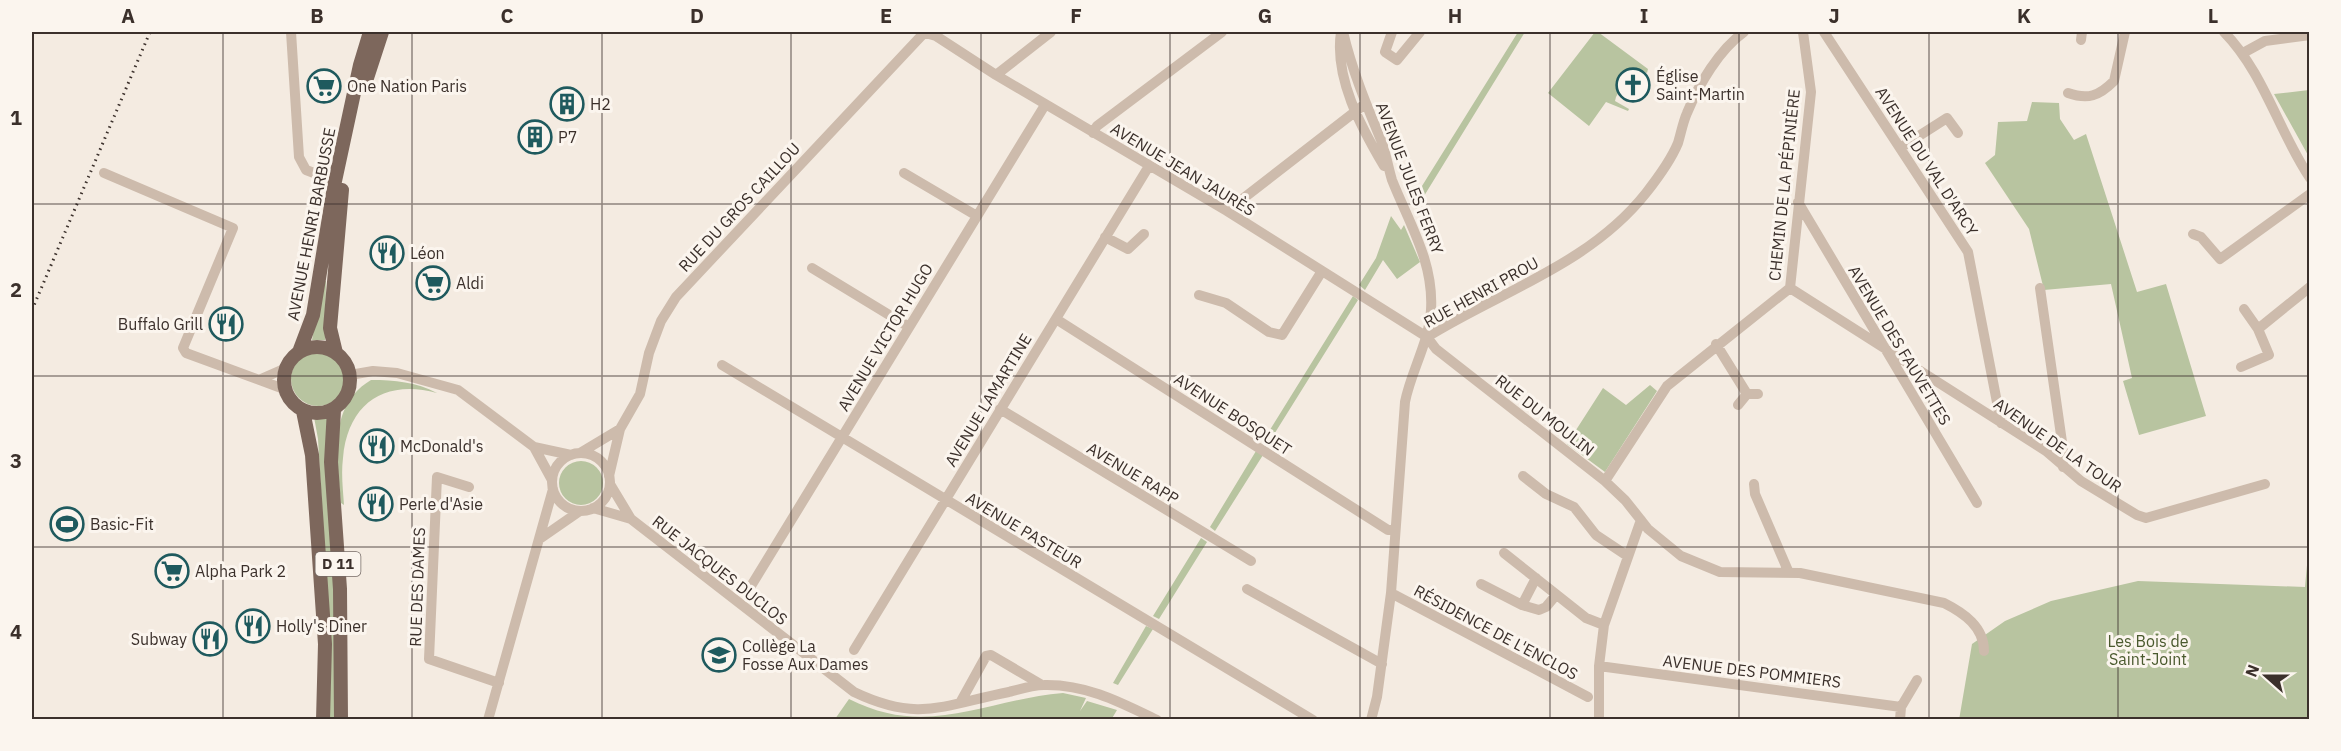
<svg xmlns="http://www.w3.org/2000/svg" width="2341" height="751" font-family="'IBM Plex Sans',sans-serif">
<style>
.green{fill:#b8c4a0}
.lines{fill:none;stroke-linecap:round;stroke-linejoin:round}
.minor{stroke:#cdbbac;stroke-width:10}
.major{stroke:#7d675c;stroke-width:14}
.rail{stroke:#3b302b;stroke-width:3;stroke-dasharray:1.5 4.5;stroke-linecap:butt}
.grid{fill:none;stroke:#3b302b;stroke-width:1.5;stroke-opacity:0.55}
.labels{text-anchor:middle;stroke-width:6;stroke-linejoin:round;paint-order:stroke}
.shield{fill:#fbf5ee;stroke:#756b66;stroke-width:1.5}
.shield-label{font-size:15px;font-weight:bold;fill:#3b302b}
.poi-label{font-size:16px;fill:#3b302b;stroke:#fbf5ee;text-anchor:start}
.street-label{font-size:16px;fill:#3b302b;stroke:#fbf5ee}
.park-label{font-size:16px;fill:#4a5a2e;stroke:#fbf5ee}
.neatline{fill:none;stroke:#3b302b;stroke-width:2}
.grid-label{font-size:20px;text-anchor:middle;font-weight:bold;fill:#3b302b}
</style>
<rect width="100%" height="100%" fill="#f4ebe1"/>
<!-- green -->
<path class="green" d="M1518,32H1525L1416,209L1412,202Z
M1595,32H1598L1648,69L1647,73L1637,68L1634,73L1630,72L1616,97L1615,101L1629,109L1628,111L1606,102L1589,126L1548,93Z
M2309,90H2310L2309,157L2274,94Z
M2032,102L2059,103L2060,119L2074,140L2086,134L2137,292L2166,284L2206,416L2139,435L2123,381L2132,378L2111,284L2044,290L2029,229L1985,163L1995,155L1998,122L2027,121Z
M1391,216L1401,230L1404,225L1420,262L1397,279L1383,260L1365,290L1359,285L1376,258Z
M323,281H326L325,340H312Z
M1353,296L1358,300L1268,444L1263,441Z
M291 379a27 27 0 1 1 54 0a27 27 0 1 1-54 0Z
M371,380C395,380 416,382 437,393C385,379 348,403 343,458C341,474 343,490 344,505L341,503C337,460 327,406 371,380Z
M1650,385L1657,391L1605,472L1567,444L1603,388L1626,405Z
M329,416L335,613V719H329L331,660L318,439L314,417Z
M1256,451L1263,455L1215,531L1210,527Z
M559 483a22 22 0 1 1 44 0a22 22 0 1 1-44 0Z
M1201,538L1207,542L1159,619L1153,616Z
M2309,543V719L1959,720L1972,644L2005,621L2051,601L2138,581L2305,587Z
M1146,626L1153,629L1118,685L1113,683Z
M1063,693L1086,698L1080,711L1087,701L1117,710L1111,720L835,719L849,699C928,739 983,700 1063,693Z"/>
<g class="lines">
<!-- minor -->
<path class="minor" d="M291,32L299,157L306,170L335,181
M922,32L936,36L996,75L1227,211L1427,337L1436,349L1605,481L1625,500L1648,529L1681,556L1720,572L1800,573L1944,603C1964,613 1984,627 1984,651
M1341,32C1334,78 1361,127 1384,166
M1343,32C1352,70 1366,104 1381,140C1386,153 1388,167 1392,180C1409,223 1434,262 1431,310C1429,343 1411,371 1405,402L1391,593L1377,697L1371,720
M1392,32L1385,52L1397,60L1420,32
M1824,32L1968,252L2001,423
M2224,32C2264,73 2278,130 2310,178
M2081,40L2082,32
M2243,53L2265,41L2310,35
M996,75L1051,32
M2068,93C2088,100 2099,96 2114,81L2125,32
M1093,133L1097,126L1222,32
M1900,148L1947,118L1958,133
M104,173L233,228L183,348L186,353L284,389
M904,173L977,216
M1798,202L1977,503
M1227,211L1365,104
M2193,234L2201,237L2220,259L2310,194
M1105,237L1128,249L1144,234
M812,268L909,327
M1790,288L2046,451L2081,481L2137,515L2146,518L2265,484
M2040,288L2064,456L2063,467
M1199,295L1226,303L1269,332L1282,335L1322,271
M1056,319L1388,530H1395
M2258,329L2310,287
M1427,337C1501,291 1590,264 1646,193C1657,179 1671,160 1678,143C1681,133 1683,122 1687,113C1699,84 1719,50 1744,32
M1716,344L1747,394H1758
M722,365L1313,720
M2241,367L2269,355L2258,329L2244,309
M350,375L373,371L397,373L458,390L534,447L552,480
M261,379L286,368
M1738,405L1747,394
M1000,409L1251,561
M534,447L571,455
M580,453L620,429
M552 482a29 29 0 1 1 58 0a29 29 0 1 1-58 0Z
M609,476L620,429L640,394L649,353L661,321L676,297L924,33
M1523,476L1546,494L1574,507L1596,535L1626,555
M1605,481L1667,386L1790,288L1811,92L1803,32
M610,484L631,519L854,692C919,723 943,705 1009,692C1020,689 1033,685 1044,685C1086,684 1120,702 1157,720
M1754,484L1755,494L1789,573
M469,487L437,477L429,659L499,683
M593,508L631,519
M541,538L580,511
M1504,553L1586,618L1604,625
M1481,584L1522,605L1539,610L1546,607L1556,595
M751,586L1045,105
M1247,589L1382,664
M1391,593L1588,697
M1522,605L1536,578
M854,650L1149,166
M1599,666L1901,707
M960,703L986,656L991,655L1042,685
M488,720L553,489
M1599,720V666L1604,625L1641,520
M1900,720L1901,707L1917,680"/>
<!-- major -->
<path class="major" d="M366,81L382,32
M284 380a33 33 0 1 1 66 0a33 33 0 1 1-66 0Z
M299,352L313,315L335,181L360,65L370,32
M336,353L330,328L342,190
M334,410L331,462L340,589L341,720
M303,411L312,455L325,644L323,720"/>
<!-- rail -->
<path class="rail" d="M32,310L150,32"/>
</g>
<!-- grid -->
<path class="grid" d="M223,32V720M412,32V720M602,32V720M791,32V720M981,32V720M1170,32V720M1360,32V720M1550,32V720M1739,32V720M1929,32V720M2118,32V720M32,204H2310M32,376H2310M32,547H2310"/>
<!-- icons -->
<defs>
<g id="church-ring" transform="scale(1.725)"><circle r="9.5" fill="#fbf5ee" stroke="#1f5a5e" stroke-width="1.5"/><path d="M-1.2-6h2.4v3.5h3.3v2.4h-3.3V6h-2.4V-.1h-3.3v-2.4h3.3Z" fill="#1f5a5e"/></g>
<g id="supermarket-ring" transform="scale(1.725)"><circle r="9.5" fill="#fbf5ee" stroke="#1f5a5e" stroke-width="1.5"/><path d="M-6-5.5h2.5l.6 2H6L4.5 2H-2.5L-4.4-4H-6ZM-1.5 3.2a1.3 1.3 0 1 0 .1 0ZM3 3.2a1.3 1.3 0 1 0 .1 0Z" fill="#1f5a5e"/></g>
<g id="building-ring" transform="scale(1.725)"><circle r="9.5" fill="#fbf5ee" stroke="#1f5a5e" stroke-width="1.5"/><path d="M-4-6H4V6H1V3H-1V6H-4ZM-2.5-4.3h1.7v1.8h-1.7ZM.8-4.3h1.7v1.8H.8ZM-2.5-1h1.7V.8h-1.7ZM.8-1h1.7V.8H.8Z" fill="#1f5a5e"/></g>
<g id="restaurant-ring" transform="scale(1.725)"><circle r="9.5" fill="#fbf5ee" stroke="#1f5a5e" stroke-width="1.5"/><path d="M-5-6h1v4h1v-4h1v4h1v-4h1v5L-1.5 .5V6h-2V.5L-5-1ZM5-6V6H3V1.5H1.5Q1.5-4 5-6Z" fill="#1f5a5e"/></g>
<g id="stadium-ring" transform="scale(1.725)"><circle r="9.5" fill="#fbf5ee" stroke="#1f5a5e" stroke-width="1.5"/><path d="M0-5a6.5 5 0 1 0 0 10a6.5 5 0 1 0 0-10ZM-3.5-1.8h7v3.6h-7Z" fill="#1f5a5e"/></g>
<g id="school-ring" transform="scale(1.725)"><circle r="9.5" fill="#fbf5ee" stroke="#1f5a5e" stroke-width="1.5"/><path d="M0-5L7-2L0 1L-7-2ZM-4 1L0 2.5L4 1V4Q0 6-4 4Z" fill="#1f5a5e"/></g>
</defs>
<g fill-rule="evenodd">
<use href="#church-ring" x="1633" y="85"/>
<use href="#supermarket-ring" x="324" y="86"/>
<use href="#building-ring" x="567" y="104"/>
<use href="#building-ring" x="535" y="137"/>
<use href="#restaurant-ring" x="387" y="253"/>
<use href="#supermarket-ring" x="433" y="283"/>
<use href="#restaurant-ring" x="226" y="324"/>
<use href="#restaurant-ring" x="377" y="446"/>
<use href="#restaurant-ring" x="376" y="504"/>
<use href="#stadium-ring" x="67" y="524"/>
<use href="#supermarket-ring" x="172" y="571"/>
<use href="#restaurant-ring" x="253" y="626"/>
<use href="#restaurant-ring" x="210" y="639"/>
<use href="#school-ring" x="719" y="655"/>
</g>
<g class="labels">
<!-- shield labels -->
<rect class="shield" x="315.5" y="552" width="45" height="24" rx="4.5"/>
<g class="shield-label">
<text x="338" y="569">D 11</text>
</g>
<!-- poi labels -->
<g class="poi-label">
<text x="1656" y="82">Église<tspan x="1656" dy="18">Saint-Martin</tspan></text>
<text x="347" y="92">One Nation Paris</text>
<text x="590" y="110">H2</text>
<text x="558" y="143">P7</text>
<text x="410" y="259">Léon</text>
<text x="456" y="289">Aldi</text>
<text x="203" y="330" text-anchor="end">Buffalo Grill</text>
<text x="400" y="452">McDonald's</text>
<text x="399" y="510">Perle d'Asie</text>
<text x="90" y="530">Basic-Fit</text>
<text x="195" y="577">Alpha Park 2</text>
<text x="276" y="632">Holly's Diner</text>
<text x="187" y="645" text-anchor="end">Subway</text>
<text x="742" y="652">Collège La<tspan x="742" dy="18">Fosse Aux Dames</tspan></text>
</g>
<!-- street labels -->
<g class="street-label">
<text transform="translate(1927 161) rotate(57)" y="6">AVENUE DU VAL D'ARCY</text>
<text transform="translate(1183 169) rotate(31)" y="6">AVENUE JEAN JAURÈS</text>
<text transform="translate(1410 178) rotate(69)" y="6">AVENUE JULES FERRY</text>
<text transform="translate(1784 185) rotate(-84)" y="6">CHEMIN DE LA PÉPINIÈRE</text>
<text transform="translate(739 207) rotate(-47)" y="6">RUE DU GROS CAILLOU</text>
<text transform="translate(311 224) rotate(-79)" y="6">AVENUE HENRI BARBUSSE</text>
<text transform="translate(1481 292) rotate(-29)" y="6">RUE HENRI PROU</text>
<text transform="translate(885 337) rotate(-59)" y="6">AVENUE VICTOR HUGO</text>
<text transform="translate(1900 345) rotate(59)" y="6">AVENUE DES FAUVETTES</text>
<text transform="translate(988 400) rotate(-59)" y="6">AVENUE LAMARTINE</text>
<text transform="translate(1233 414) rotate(33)" y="6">AVENUE BOSQUET</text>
<text transform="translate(1545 415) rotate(38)" y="6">RUE DU MOULIN</text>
<text transform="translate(2058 445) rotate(35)" y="6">AVENUE DE LA TOUR</text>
<text transform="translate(1133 473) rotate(31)" y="6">AVENUE RAPP</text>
<text transform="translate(1024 530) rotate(31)" y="6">AVENUE PASTEUR</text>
<text transform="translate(720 570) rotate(38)" y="6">RUE JACQUES DUCLOS</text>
<text transform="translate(417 587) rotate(-88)" y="6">RUE DES DAMES</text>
<text transform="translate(1496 632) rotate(28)" y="6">RÉSIDENCE DE L'ENCLOS</text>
<text transform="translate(1752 671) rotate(7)" y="6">AVENUE DES POMMIERS</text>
</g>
<!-- park labels -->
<g class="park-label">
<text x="2148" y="647">Les Bois de<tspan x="2148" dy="18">Saint-Joint</tspan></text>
</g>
</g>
<!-- border -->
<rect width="2341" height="751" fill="none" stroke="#fbf5ee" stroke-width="66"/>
<!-- north arrow -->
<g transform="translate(2266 676) rotate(291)" stroke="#fbf5ee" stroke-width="4.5" paint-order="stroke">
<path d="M0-4.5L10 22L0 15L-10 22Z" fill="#3b302b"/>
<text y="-9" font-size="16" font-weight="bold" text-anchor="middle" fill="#3b302b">N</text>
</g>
<rect x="33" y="33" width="2275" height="685" class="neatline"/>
<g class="grid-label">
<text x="128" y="23">A</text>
<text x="317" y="23">B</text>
<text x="507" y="23">C</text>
<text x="697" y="23">D</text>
<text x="886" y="23">E</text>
<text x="1076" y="23">F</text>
<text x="1265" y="23">G</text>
<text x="1455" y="23">H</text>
<text x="1644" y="23">I</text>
<text x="1834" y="23">J</text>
<text x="2024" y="23">K</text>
<text x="2213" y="23">L</text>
<text x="16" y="125">1</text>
<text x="16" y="297">2</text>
<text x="16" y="468">3</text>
<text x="16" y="639">4</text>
</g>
</svg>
